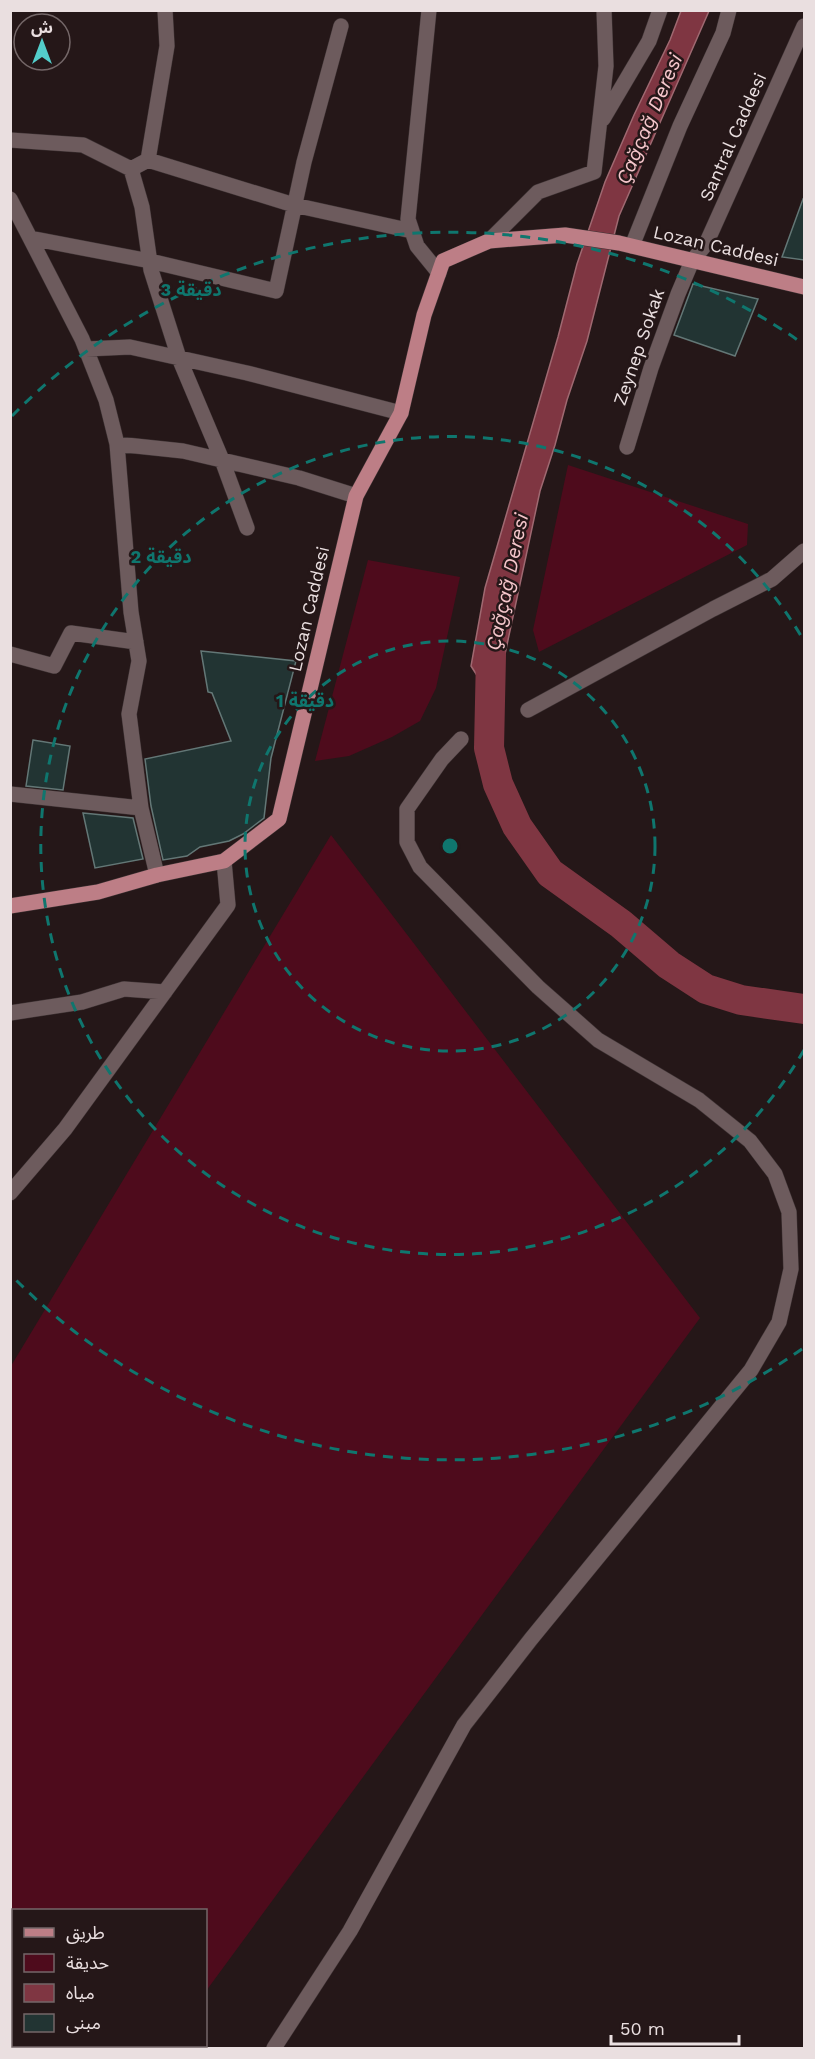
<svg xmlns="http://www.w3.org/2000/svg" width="815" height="2059" font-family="'Work Sans','Noto Sans Arabic',sans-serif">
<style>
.green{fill:#4e0b1c}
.water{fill:#7f3642;stroke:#9f6971;stroke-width:1.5}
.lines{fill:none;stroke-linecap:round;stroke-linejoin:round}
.river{stroke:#7f3642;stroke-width:30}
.building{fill:#223433;stroke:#637776;stroke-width:1.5}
.minor-casing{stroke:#3e3334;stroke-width:16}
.major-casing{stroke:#3e3334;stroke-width:16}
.minor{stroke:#6d5b5d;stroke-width:15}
.major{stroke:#bd7e86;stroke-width:15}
.ring{fill:none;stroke:#0f766e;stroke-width:3;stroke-dasharray:10 8}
.labels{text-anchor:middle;stroke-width:5;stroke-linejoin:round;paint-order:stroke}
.street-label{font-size:18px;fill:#eadfe0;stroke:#251718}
.water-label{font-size:20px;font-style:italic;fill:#f6c7cc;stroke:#251718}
.centre{fill:#0f766e;stroke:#251718;stroke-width:3}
.ring-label{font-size:18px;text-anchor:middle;font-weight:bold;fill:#0f766e;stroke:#251718;stroke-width:5;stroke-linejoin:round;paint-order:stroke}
</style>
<rect width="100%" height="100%" fill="#251718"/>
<!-- green -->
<path class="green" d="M568,465L748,524L747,545L539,652L533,630Z
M368,560L460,577L436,688L420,721L392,737L349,756L315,761Z
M331,835L700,1318L206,1991V1910H14V2046H165L163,2048H11V1366Z"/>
<!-- water -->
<path class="water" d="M681,11H709L619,216L587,341L567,400L555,445L540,491L505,654L489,694L471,666L485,588L558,337L577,264L605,182L634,115L670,40Z"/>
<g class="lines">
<!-- river -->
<path class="river" d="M491,655L489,748L498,784L517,826L550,873L621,924L669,965L706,989L741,1000L804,1009"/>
</g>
<!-- building -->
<path class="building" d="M803,199L804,200V260L782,257Z
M693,284L758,299L735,356L674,335Z
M201,651L296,661L271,758L264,818L243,834L229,841L200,847L187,856L163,860L151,806L145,759L231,741L212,693L208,692Z
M33,740L70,746L63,790L26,786Z
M83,813L133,818L143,859L95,868Z"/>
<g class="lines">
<!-- minor casing -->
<g class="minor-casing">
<path id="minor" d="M429,10L408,219L417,246L439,273
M603,119L649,41L660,10
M10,140L83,145L131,169L142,207L151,270L179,358L222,460L247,528
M148,160L167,46L165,10
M131,169L148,160L294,205L412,231
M10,199L82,339L106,400L117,444L131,612L139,661L129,714L141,808L157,875
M30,238L150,261L276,291L304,162L341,26
M489,241L538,192L594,172L606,66L604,10
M632,246L680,126L723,33L729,10
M86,349L130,347L247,373L401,413
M117,444L183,451L299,478L356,496
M627,447L651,368L678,294L692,261L706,244L804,26
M10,654L54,666L71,633L136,642
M528,710L713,609L772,579L804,551
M10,794L141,808
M10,1013L82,1002L124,989L165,992
M10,1193L65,1129L228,905L224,861
M274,2048L350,1931L464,1725L531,1639L751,1370L779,1322L791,1269L789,1212L775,1174L750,1141L699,1100L598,1040L538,987L420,867L407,842V809L442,759L461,739"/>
</g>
<!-- major casing -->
<g class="major-casing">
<path id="major" d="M10,906L98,892L157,875L224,861L279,819L356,496L401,413L424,315L443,261L489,241L565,235L619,243L804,287"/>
</g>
<!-- minor -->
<use href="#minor" class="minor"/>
<!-- major -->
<use href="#major" class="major"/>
</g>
<!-- distance rings -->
<g class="ring">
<circle cx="450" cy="846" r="205"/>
<path d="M804 1050A409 409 0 1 1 804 641"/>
<path d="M802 1349A614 614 0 0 1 12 1276M12 416A614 614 0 0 1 802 343"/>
</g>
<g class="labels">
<!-- street labels -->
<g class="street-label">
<text transform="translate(733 137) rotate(-66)" y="6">Santral Caddesi</text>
<text transform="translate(716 246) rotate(13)" y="6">Lozan Caddesi</text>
<text transform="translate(639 347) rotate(-71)" y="6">Zeynep Sokak</text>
<text transform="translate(309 609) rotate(-77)" y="6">Lozan Caddesi</text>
</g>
<!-- water labels -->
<g class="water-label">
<text transform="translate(649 119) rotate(-67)" y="7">Çağçağ Deresi</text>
<text transform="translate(507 582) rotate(-78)" y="7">Çağçağ Deresi</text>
</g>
</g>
<circle cx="450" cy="846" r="9" class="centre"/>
<g class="ring-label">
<text x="191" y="296">3 دقيقة</text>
<text x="161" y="563">2 دقيقة</text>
<text x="305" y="707">1 دقيقة</text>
</g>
<!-- border -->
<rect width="815" height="2059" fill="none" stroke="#eadfe0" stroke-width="24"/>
<!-- legend -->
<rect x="12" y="1909" width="195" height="138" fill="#251718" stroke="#746768" stroke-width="1.5"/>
<rect x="24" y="1928" width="30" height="9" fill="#bd7e86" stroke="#746768" stroke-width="1.5"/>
<text x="66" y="1939" font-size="18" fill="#eadfe0">طريق</text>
<rect x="24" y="1954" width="30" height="18" fill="#4e0b1c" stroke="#746768" stroke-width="1.5"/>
<text x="66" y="1969" font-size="18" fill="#eadfe0">حديقة</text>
<rect x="24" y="1984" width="30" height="18" fill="#7f3642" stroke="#746768" stroke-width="1.5"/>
<text x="66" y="1999" font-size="18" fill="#eadfe0">مياه</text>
<rect x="24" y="2014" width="30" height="18" fill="#223433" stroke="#746768" stroke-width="1.5"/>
<text x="66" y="2029" font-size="18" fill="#eadfe0">مبنى</text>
<!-- north arrow -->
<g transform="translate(42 42)"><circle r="28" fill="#251718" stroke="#746768" stroke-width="1.5"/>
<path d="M0-4.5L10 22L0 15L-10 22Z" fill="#53cdca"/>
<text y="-9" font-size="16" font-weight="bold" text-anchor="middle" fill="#eadfe0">ش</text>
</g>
<!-- scale -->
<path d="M611 2035v9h128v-9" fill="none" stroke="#eadfe0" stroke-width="3"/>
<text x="620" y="2035" font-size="18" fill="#eadfe0" stroke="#251718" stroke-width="4.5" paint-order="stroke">50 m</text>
</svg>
